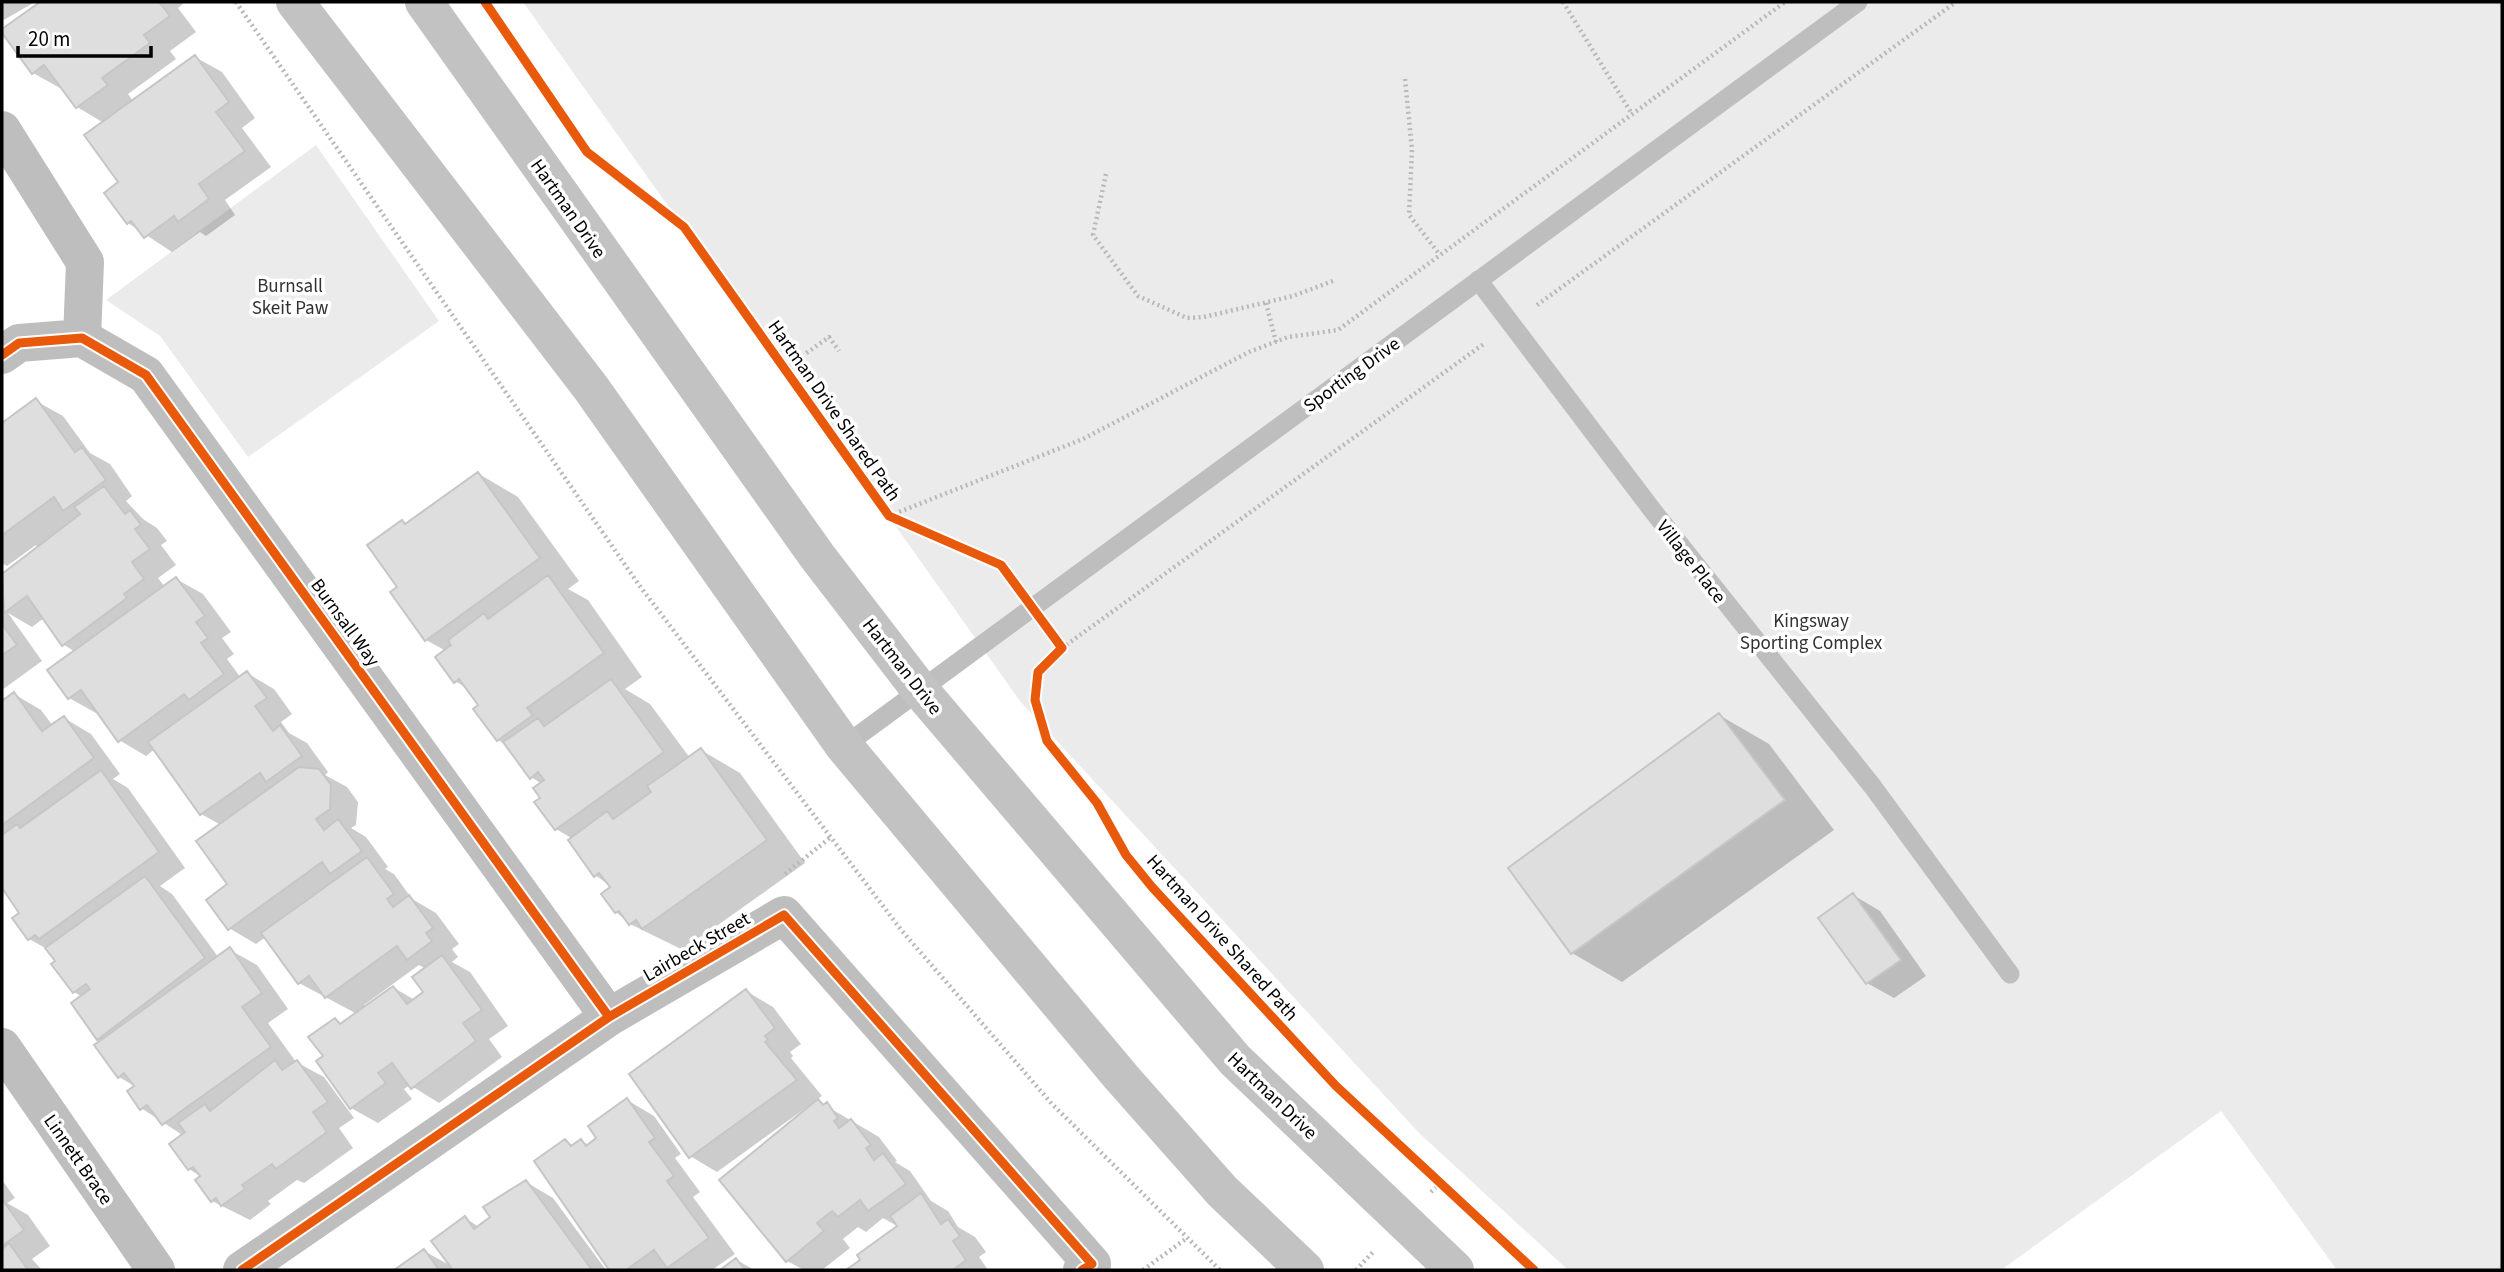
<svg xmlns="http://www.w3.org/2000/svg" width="2504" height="1272" font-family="'Source Sans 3',sans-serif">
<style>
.green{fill:#ebebeb}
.shadow{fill:#0003;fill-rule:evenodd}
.building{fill:#dedede;stroke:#c6c6c6;stroke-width:2}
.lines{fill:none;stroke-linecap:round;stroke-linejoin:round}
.path{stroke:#b9b9b9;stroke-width:4.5;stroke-dasharray:2 3.5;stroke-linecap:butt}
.service{stroke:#bebebe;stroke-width:19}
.minor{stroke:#bebebe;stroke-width:38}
.secondary{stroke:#c2c2c2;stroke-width:38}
.cycleway-casing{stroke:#fff;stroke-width:13}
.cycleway{stroke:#e8590c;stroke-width:9}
.labels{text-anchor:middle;stroke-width:7;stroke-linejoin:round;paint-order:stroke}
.street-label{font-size:19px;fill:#000;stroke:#fff}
.park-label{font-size:19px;fill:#313131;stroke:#fff}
</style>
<rect width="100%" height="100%" fill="#fff"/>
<!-- green -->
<path class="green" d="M523,2H2502V1270H2337L2221,1111L2001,1270H1568L1419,1133L1020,701Z
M316,145L439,321L248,457L160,336L106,300Z"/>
<!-- shadow -->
<path class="shadow" d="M2,2H35L2,21Z
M43,2H181L183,4L178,8L196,32L170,51L176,59L128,94L133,101L195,57L222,72L255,118L242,128L271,167L225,200L235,215L206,236L200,232L172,252L128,223L104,123L77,107L62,87L60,88L33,73L3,31Z
M36,401L63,416L90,453L110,464L132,496L126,501L143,519L157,528L167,541L161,545L176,565L158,578L165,587L176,579L203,594L231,632L222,638L234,654L227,659L241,678L247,673L274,689L292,714L281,722L289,733L307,743L328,772L325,775L347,787L358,802L356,825L351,828L366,837L388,867L385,869L394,874L412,899L436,913L459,944L452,949L458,957L452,962L470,972L508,1026L489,1039L502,1057L439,1103L410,1085L404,1089L412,1099L378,1123L351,1108L325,1057L335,1020L342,1024L357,1014L299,983L266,937L256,944L229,928L230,885L221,825L201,814L155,749L146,756L119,740L99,711L96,713L69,698L75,652L63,644L44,618L32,627L8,613L42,661L2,690V608L4,610L2,575L38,548L36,545L7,566L2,563V425ZM419,965L426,969V993L415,1000L394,988L366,1007L364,1005Z
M479,474L518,497L579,581L568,589L588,600L642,677L625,689L650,704L690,758L701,750L740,773L805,863L683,950L630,924L616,912L612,887L595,875L573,839L556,829L542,798V784L531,777L507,745L498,740L468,689L455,681L446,651L426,640L400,587L407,525Z
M14,694L41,710L53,726L64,718L91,734L120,774L113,779L128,788L185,868L160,886L172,894L219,958L230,950L257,965L288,1009L268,1023L296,1062L324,1077L354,1118L339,1128L353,1148L304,1183L297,1180L268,1201L271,1204L250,1220L212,1201L202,1177L189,1169L184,1136L141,1108L136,1087L119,1077L103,1041L98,1039L82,997L74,992L49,950L29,939L22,913L2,885L5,880L2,876V695L5,700Z
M1719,715L1769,744L1834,830L1622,982L1572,953Z
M1853,895L1880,911L1926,976L1894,998L1867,983Z
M746,991L773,1007L801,1044L790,1052L793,1056L791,1058L822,1096L816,1100L879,1137L897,1161L895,1162L910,1171L931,1201L948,1211L958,1227L975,1237L986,1252L979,1257L988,1270H849L899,1227L883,1218L866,1232L858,1227L843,1239L850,1248L822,1270H804L787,1261L807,1107L717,1172L690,1156Z
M627,1100L654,1116L681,1154L675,1158L700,1192L693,1197L735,1254L712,1270H611L537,1162L565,1141L574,1146L581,1141L589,1145L599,1138Z
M2,1180L15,1198L7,1203L28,1215L50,1246L32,1259L42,1270H2Z
M526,1182L553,1198L606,1270H397L424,1251L453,1267L465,1218L479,1227Z
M737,1260L754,1270H723Z"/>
<!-- building -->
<path class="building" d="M40,2H159L170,16L144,35L150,43L102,78L108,85L76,108L44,65L32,74L2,33V29Z
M195,55L229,102L216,112L245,151L199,184L209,199L178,222L174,216L144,238L131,221L127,224L104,193L118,182L84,135Z
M36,398L75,452L82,447L106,480L63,511L54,497L2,535V423Z
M478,472L540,558L425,641L390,592L397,587L367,545L402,520L405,524Z
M104,486L125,514L130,510L141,525L135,529L150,549L132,562L144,579L124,594L127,598L62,646L27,596L4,613L2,574L80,514L74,507Z
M548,575L604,653L527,708L533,715L497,741L473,709L478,705L459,679L454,683L435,657L451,645L448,640L484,613L488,619Z
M176,577L205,616L196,622L208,638L201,643L224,674L189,700L184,694L118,742L81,690L68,699L47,670Z
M2,624L17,645L2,655Z
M247,671L267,698L255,706L273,731L280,725L302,756L266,782L260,773L200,815L148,742Z
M611,679L664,752L555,830L534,802L540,798L533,788L544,780L538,772L530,779L503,742L538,718L544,726Z
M14,692L42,731L64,716L94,758L2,825V701Z
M1719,713L1785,800L1571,954L1508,868Z
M701,748L767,840L642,929L636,920L629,925L619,911L615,913L601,894L610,887L599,873L594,877L568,840L607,811L613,819L651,792L647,786Z
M299,767L319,769L331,785L330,809L316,819L324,830L338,819L362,851L330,874L322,862L228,930L206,900L227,884L196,841Z
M101,770L159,852L39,939L35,935L28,940L12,918L19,913L2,888V835L17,824L20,828Z
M367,857L394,894L387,899L393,907L409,895L433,928L426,933L432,941L407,960L397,946L325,998L309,976L298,984L261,933Z
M145,876L205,958L97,1040L71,1003L90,989L86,984L73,993L51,964L55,961L45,948Z
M1853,893L1901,960L1866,984L1818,918Z
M230,947L262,993L242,1007L271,1047L162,1125L147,1105L140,1110L127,1091L134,1086L124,1073L118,1078L94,1045Z
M442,955L482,1010L463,1023L476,1041L411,1089L392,1063L378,1073L386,1083L350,1109L316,1061L323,1056L308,1037L335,1018L340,1024L393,986L407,1004L423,992L412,977Z
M746,989L775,1028L765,1036L768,1040L765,1042L797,1080L689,1158L629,1074Z
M275,1060L282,1070L297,1060L328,1102L313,1112L327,1132L276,1169L272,1164L242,1185L245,1189L221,1206L216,1198L211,1202L195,1180L200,1176L193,1167L188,1170L169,1144L185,1132L178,1123L205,1104L210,1111Z
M627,1098L655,1138L649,1142L674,1176L667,1181L709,1238L667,1268L654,1250L626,1270H609L534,1161L565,1139L571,1146L581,1139L586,1146L596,1138L588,1126Z
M818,1099L823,1105L827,1102L838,1118L834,1121L839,1128L851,1119L871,1145L866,1148L874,1160L883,1153L906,1184L868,1211L860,1200L838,1217L832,1211L817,1223L824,1231L786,1262L719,1180Z
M526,1180L592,1270H453L431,1241L465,1216L474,1229L490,1217L483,1207Z
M921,1193L941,1224L948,1219L960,1236L953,1241L966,1260L953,1270H846L860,1260L857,1255L897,1226L890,1216Z
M2,1199L24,1230L2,1246Z
M9,1243L28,1270H2V1249Z
M424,1249L439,1270H394Z
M736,1258L745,1270H720Z"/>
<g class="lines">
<!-- path -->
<path class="path" d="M236,2L639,585L902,931L1052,1104L1220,1270
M1563,2L1632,114
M1405,79L1412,150L1409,215L1440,255
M1106,174L1093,235L1138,296L1187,318L1204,317L1293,296L1333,281
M1266,303L1276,342
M1537,305L1956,2
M784,369L829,337L839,351
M889,516L1083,439L1249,352L1288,337L1338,330L1785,2
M1062,648L1485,343
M785,874L831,837
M1431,1192L1440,1183
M1143,1270L1187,1238
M1356,1270L1374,1251"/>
<!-- service -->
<path class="service" d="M1478,280L1653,511L1873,787L2010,974
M844,746L1858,2"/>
<!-- minor -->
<path class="minor" d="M2,130L85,262L82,338
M2,355L19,343L82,338L146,375L609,1017
M2,1047L156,1270
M242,1270L609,1017L784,915L1092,1264L1082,1270"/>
<!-- secondary -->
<path class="secondary" d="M295,2L591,388L844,746L1122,1078L1222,1191L1305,1270
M424,2L817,556L920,690L1235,1060L1455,1270"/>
<!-- cycleway casing -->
<g class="cycleway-casing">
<path id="cycleway" d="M485,2L587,152L684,227L889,516L1001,565L1062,648L1038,672L1035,700L1047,741L1097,803L1126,855L1152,887L1336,1086L1534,1270
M2,355L19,343L82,338L146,375L609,1017
M242,1270L609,1017L784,915L1092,1264L1082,1270"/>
</g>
<!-- cycleway -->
<use href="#cycleway" class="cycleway"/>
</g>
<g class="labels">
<!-- street labels -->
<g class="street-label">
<text transform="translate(569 208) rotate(55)" y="7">Hartman Drive</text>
<text transform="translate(1351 374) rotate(-36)" y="7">Sporting Drive</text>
<text transform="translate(835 410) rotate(55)" y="7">Hartman Drive Shared Path</text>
<text transform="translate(1692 561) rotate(52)" y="7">Village Place</text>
<text transform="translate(346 622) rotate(54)" y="7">Burnsall Way</text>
<text transform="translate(903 666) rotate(52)" y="7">Hartman Drive</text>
<text transform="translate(1223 937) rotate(48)" y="7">Hartman Drive Shared Path</text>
<text transform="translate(696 946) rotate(-30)" y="7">Lairbeck Street</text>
<text transform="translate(1273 1095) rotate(44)" y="7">Hartman Drive</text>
<text transform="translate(79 1159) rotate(55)" y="7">Linnett Brace</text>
</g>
<!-- park labels -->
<g class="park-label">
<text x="290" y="292">Burnsall<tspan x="290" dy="22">Skeit Paw</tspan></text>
<text x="1811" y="627">Kingsway<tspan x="1811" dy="22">Sporting Complex</tspan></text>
</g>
</g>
<!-- border -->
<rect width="2504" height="1272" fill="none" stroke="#000000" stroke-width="7"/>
<!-- scale -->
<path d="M18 46v10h133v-10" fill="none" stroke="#000000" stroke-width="3.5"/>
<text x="28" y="46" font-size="21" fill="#000000" stroke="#ffffff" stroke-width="5" paint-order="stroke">20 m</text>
</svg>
